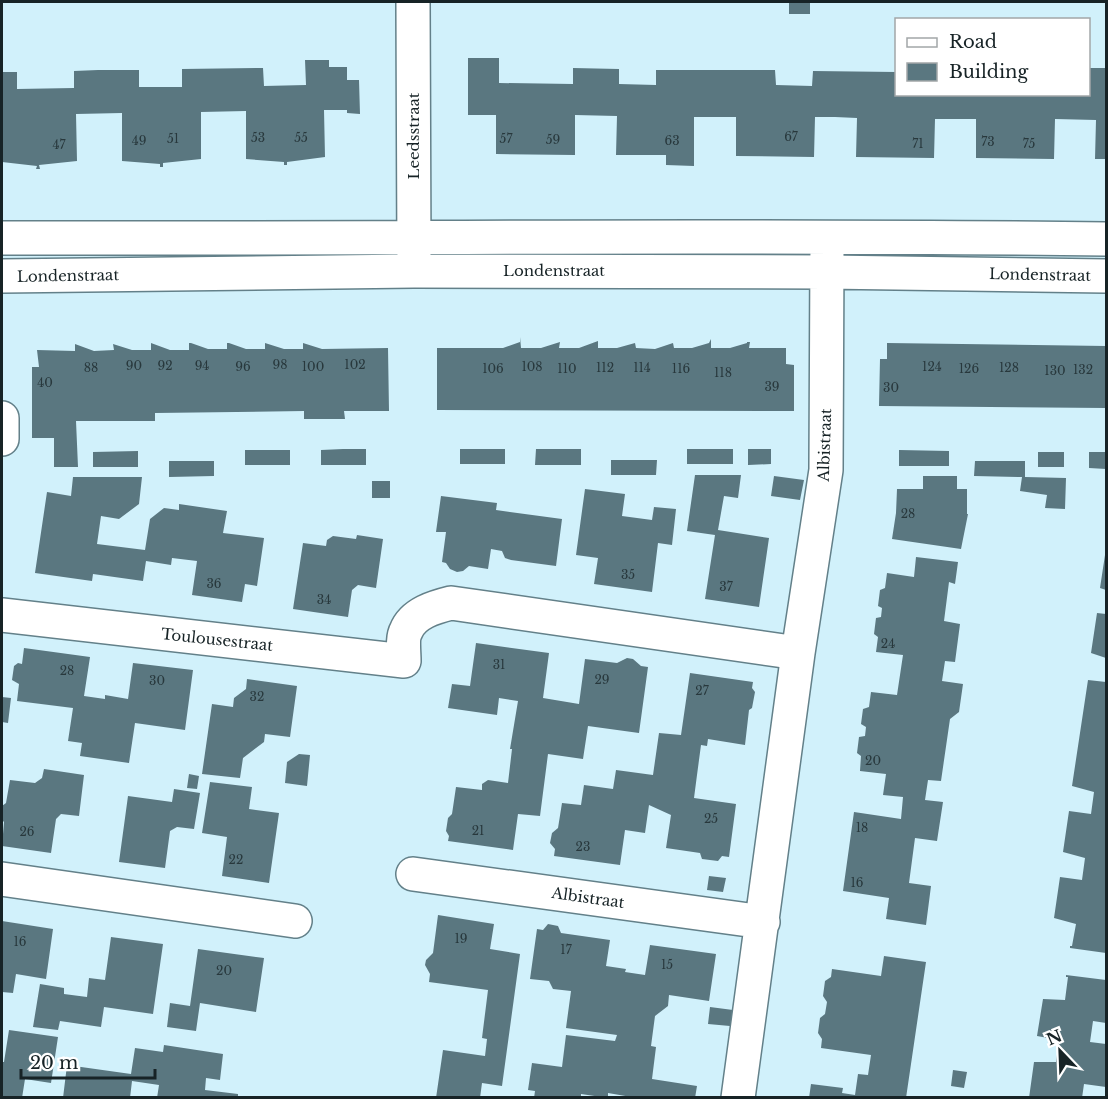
<svg xmlns="http://www.w3.org/2000/svg" width="1108" height="1099" font-family="'Libre Baskerville',serif">
<style>
.building{fill:#5a7780}
.lines{fill:none;stroke-linecap:round;stroke-linejoin:round}
.minor-casing{stroke:#638089;stroke-width:36}
.minor{stroke:#fff;stroke-width:33}
.labels{text-anchor:middle;stroke-width:4.5;stroke-linejoin:round;paint-order:stroke}
.number-label{font-size:12px;fill:#28383c}
.street-label{font-size:15px;fill:#172326;stroke:#fff}
</style>
<rect width="100%" height="100%" fill="#d1f1fb"/>
<!-- building -->
<path class="building" d="M789,2H810V14H789Z
M468,58H499V83L573,84V68L619,69V84L656,85V70H775L776,85L812,86L813,71L896,72V94H1089V68H1106V159H1095L1096,120L1055,119L1054,159L976,158V119H935L934,158L856,157L857,118L835,117H815L814,157L736,156V117H694V166L666,165V155H616L617,116L575,115V155L496,154V115H468Z
M305,60H329V67H347V80H359L360,114L347,113V110H324L325,157L287,162V165H284V162L246,159V111L201,112V159L163,163V167H160V164L122,161V113L76,114L77,161L39,165L40,169H36L37,166L2,162V72H17V89L74,88V71L98,70H139V87H182V69L263,68L264,86L306,85Z
M520,337L521,348H541L560,342L559,348H579L598,341V348H617L635,343L636,348L655,349L673,343L674,348H692L709,343L711,339V348H730L747,343V342H750L749,348H786V364L794,365V411L437,410V348H503L520,342Z
M151,343L170,350H189V343H191L208,349H227V343H229L246,349H265V343L284,349H303V343L322,349L388,348L389,411H344L345,419H304V411L155,413V421H76L78,467H54V438H32V367H39L37,350L75,351V344L94,351L114,350L113,344L132,350H151Z
M887,343L1106,346V408L879,406L880,359H887Z
M343,449H366V465H321V450Z
M460,449H505V464H460Z
M536,449H581V465H535Z
M687,449H733V464H687Z
M748,449H771V464L748,465Z
M245,450H290V465H245Z
M899,450L949,451V466H899Z
M138,451V467H93V452Z
M1038,452H1064V467H1038Z
M1089,452H1106V469L1089,468Z
M611,460H657L656,475H611Z
M169,461H214V476L169,477Z
M975,461H1025V477L1066,478L1065,509L1045,508L1047,495L1020,491L1022,477L974,476Z
M695,475H741L738,498L724,496L718,530L769,538L759,607L705,599L715,535L687,531Z
M774,476L804,480L800,500L771,496Z
M923,476H957V489H967V514H968L961,549L892,539L896,513L897,489H923Z
M73,477H142L139,504L119,519L101,516L97,544L145,550L150,519L164,508L179,510V504L227,511L223,533L264,538L257,586L245,584L242,602L192,595L197,561L172,558L171,565L146,561L143,581L93,574L92,581L35,573L47,492L71,496Z
M372,481H390V498H372Z
M585,489L625,494L622,516L652,520L654,507L676,509L672,545L658,543L652,592L594,584L598,558L576,555Z
M441,496L497,503L496,510L562,519L556,566L511,560L505,558L502,551L491,549L488,569L469,566L463,571L457,572L450,569L446,563L442,562L446,532H436Z
M357,535L383,539L376,588L358,585L352,590L348,617L293,609L303,543L326,546L327,540L333,536L356,539Z
M1105,555H1106V590L1100,588Z
M916,557L958,562L955,584L949,582L944,621L960,624L955,662L945,661L942,681L963,684L959,712L950,719L941,781L928,780L925,800L943,802L937,841L915,838L909,883L931,886L926,925L886,919L889,898L843,891L854,812L901,819L903,797L883,795L886,774L860,771L861,756L857,753L859,737L865,736L866,727L861,724L863,709L869,707L871,692L897,695L903,655L876,652L878,637L874,634L876,618L881,617L882,608L878,606L880,590L885,588L887,573L914,577Z
M1097,613L1106,614V658L1091,653Z
M476,643L549,653L543,698L579,704L585,659L617,663L627,658L633,659L641,666L648,667L639,733L588,726L583,759L548,754L540,816L518,814L513,850L448,841L449,836L446,831L448,818L452,814L456,787L482,790V784L488,780L508,783L512,749H510L518,701L499,698L497,715L448,708L452,684L470,686Z
M24,648L90,657L84,696L105,699V695L128,699L133,663L193,670L185,730L135,723L129,763L80,756L82,743L68,741L73,708L17,701L19,684L12,680L14,666L18,663L22,664Z
M690,673L753,682L752,688L755,692L752,708L749,710L745,745L708,739L707,746L701,745L697,775L694,798L736,804L729,857L722,856L718,861L702,859L700,853L666,848L671,815L649,805L645,833L625,830L620,865L554,856L555,849L550,843L552,833L558,828L562,803L581,805L584,785L613,789L616,770L653,775L659,733L681,735Z
M247,679L297,686L290,737L265,734L264,742L243,758L240,778L202,774L212,704L233,707L234,698L246,689Z
M1088,680L1106,682V953L1070,948V946H1072L1076,924L1054,918L1060,877L1082,880L1085,858L1063,852L1069,811L1091,814L1094,792L1072,786Z
M2,697L11,698L8,723L2,722Z
M299,754L310,755L307,786L285,783L287,762Z
M44,769L84,775L79,816L61,814L56,819L51,853L2,846L4,822L2,820V806L6,803L10,780L35,783L42,778Z
M189,774L199,776L197,789L187,788Z
M210,782L252,787L249,809L279,813L269,883L222,876L227,837L202,833Z
M174,789L200,793L194,829L177,827L170,831L165,868L119,862L128,796L172,802Z
M709,876L726,878L723,892L707,890Z
M438,915L494,924L490,949L520,954L502,1086L482,1083L480,1098H436L443,1050L485,1056L487,1039L482,1038L488,990L429,982L430,974L425,965L426,960L433,953Z
M2,921L53,929L46,979L16,974L13,993L2,992Z
M548,924L558,926L561,933L610,940L606,966L626,969L625,972L645,975L650,945L716,954L709,1001L669,995L668,1006L655,1016L651,1046L656,1047L652,1079L697,1086L695,1098H637L608,1093V1098L581,1094V1098H534L535,1091L528,1090L532,1063L562,1067L566,1035L615,1041L617,1035L566,1028L571,991L553,989L549,981L530,979L537,929L543,930Z
M111,937L163,944L153,1014L104,1007L101,1027L60,1021L58,1030L33,1027L40,984L64,988V994L87,997L89,978L105,980Z
M198,949L264,958L256,1012L200,1003L196,1031L167,1027L170,1003L190,1006Z
M884,956L926,962L906,1098H809L811,1084L843,1088L842,1093L855,1095L858,1074L868,1075L871,1055L821,1048L822,1039L818,1033L820,1018L825,1014L827,1002L823,996L825,981L831,977L832,969L881,976Z
M1066,975L1106,980V1023L1093,1021L1090,1042L1106,1044V1087L1084,1084L1082,1098H1029L1034,1062H1056L1059,1040L1037,1036L1043,999L1065,1000L1068,977H1066Z
M710,1007L733,1010L730,1026L708,1024Z
M9,1030L58,1037L51,1083L25,1079L22,1098H2V1062H4Z
M164,1045L223,1054L220,1080L206,1078L205,1090L238,1094V1098H157L159,1085L132,1081L130,1098H63L67,1065L131,1074L135,1048L163,1052Z
M953,1070L967,1072L964,1088L951,1086Z"/>
<g class="lines">
<!-- minor casing -->
<g class="minor-casing">
<path id="minor" d="M413,2L414,260
M2,238C370,239 738,234 1106,239
M2,276L414,271L826,272L1106,276
M2,418V439
M2,615L404,661C404,652 402,638 406,631C413,613 435,607 451,603L798,653
M413,874L763,922
M2,879L295,921
M738,1098L798,653L826,470L827,249"/>
</g>
<!-- minor -->
<use href="#minor" class="minor"/>
</g>
<g class="labels">
<!-- number labels -->
<g class="number-label">
<text x="791" y="141">67</text>
<text x="258" y="142">53</text>
<text x="301" y="142">55</text>
<text x="173" y="143">51</text>
<text x="506" y="143">57</text>
<text x="553" y="144">59</text>
<text x="139" y="145">49</text>
<text x="672" y="145">63</text>
<text x="988" y="146">73</text>
<text x="918" y="148">71</text>
<text x="1029" y="148">75</text>
<text x="59" y="149">47</text>
<text x="280" y="369">98</text>
<text x="355" y="369">102</text>
<text x="134" y="370">90</text>
<text x="165" y="370">92</text>
<text x="202" y="370">94</text>
<text x="243" y="371">96</text>
<text x="313" y="371">100</text>
<text x="532" y="371">108</text>
<text x="932" y="371">124</text>
<text x="91" y="372">88</text>
<text x="605" y="372">112</text>
<text x="642" y="372">114</text>
<text x="1009" y="372">128</text>
<text x="493" y="373">106</text>
<text x="567" y="373">110</text>
<text x="681" y="373">116</text>
<text x="969" y="373">126</text>
<text x="1083" y="374">132</text>
<text x="1055" y="375">130</text>
<text x="723" y="377">118</text>
<text x="45" y="387">40</text>
<text x="772" y="391">39</text>
<text x="891" y="392">30</text>
<text x="908" y="518">28</text>
<text x="628" y="579">35</text>
<text x="214" y="588">36</text>
<text x="726" y="591">37</text>
<text x="324" y="604">34</text>
<text x="888" y="648">24</text>
<text x="499" y="669">31</text>
<text x="67" y="675">28</text>
<text x="602" y="684">29</text>
<text x="157" y="685">30</text>
<text x="702" y="695">27</text>
<text x="257" y="701">32</text>
<text x="873" y="765">20</text>
<text x="711" y="823">25</text>
<text x="862" y="832">18</text>
<text x="478" y="835">21</text>
<text x="27" y="836">26</text>
<text x="583" y="851">23</text>
<text x="236" y="864">22</text>
<text x="857" y="887">16</text>
<text x="461" y="943">19</text>
<text x="20" y="946">16</text>
<text x="566" y="954">17</text>
<text x="667" y="969">15</text>
<text x="224" y="975">20</text>
</g>
<!-- street labels -->
<g class="street-label">
<text transform="translate(414 136) rotate(-90)" y="5">Leedsstraat</text>
<text x="554" y="276">Londenstraat</text>
<text transform="translate(1040 275) rotate(1)" y="5">Londenstraat</text>
<text transform="translate(68 276) rotate(-1)" y="5">Londenstraat</text>
<text transform="translate(825 445) rotate(-88)" y="5">Albistraat</text>
<text transform="translate(217 640) rotate(6)" y="5">Toulousestraat</text>
<text transform="translate(588 898) rotate(8)" y="5">Albistraat</text>
</g>
</g>
<!-- border -->
<rect width="1108" height="1099" fill="none" stroke="#172326" stroke-width="6"/>
<!-- legend -->
<rect x="895" y="18" width="195" height="78" fill="#ffffff" stroke="#a2a7a8" stroke-width="1.5"/>
<rect x="907" y="38" width="30" height="9" fill="#ffffff" stroke="#a2a7a8" stroke-width="1.5"/>
<text x="949" y="48" font-size="18" fill="#172326">Road</text>
<rect x="907" y="63" width="30" height="18" fill="#5a7780" stroke="#a2a7a8" stroke-width="1.5"/>
<text x="949" y="78" font-size="18" fill="#172326">Building</text>
<!-- north arrow -->
<g transform="translate(1060 1051) rotate(337)" stroke="#ffffff" stroke-width="4.5" paint-order="stroke">
<path d="M0-4.5L10 22L0 15L-10 22Z" fill="#172326"/>
<text y="-9" font-size="16" font-weight="bold" text-anchor="middle" fill="#172326">N</text>
</g>
<!-- scale -->
<path d="M21 1069v9h134v-9" fill="none" stroke="#172326" stroke-width="3"/>
<text x="30" y="1069" font-size="18" fill="#172326" stroke="#ffffff" stroke-width="4.5" paint-order="stroke">20 m</text>
</svg>
